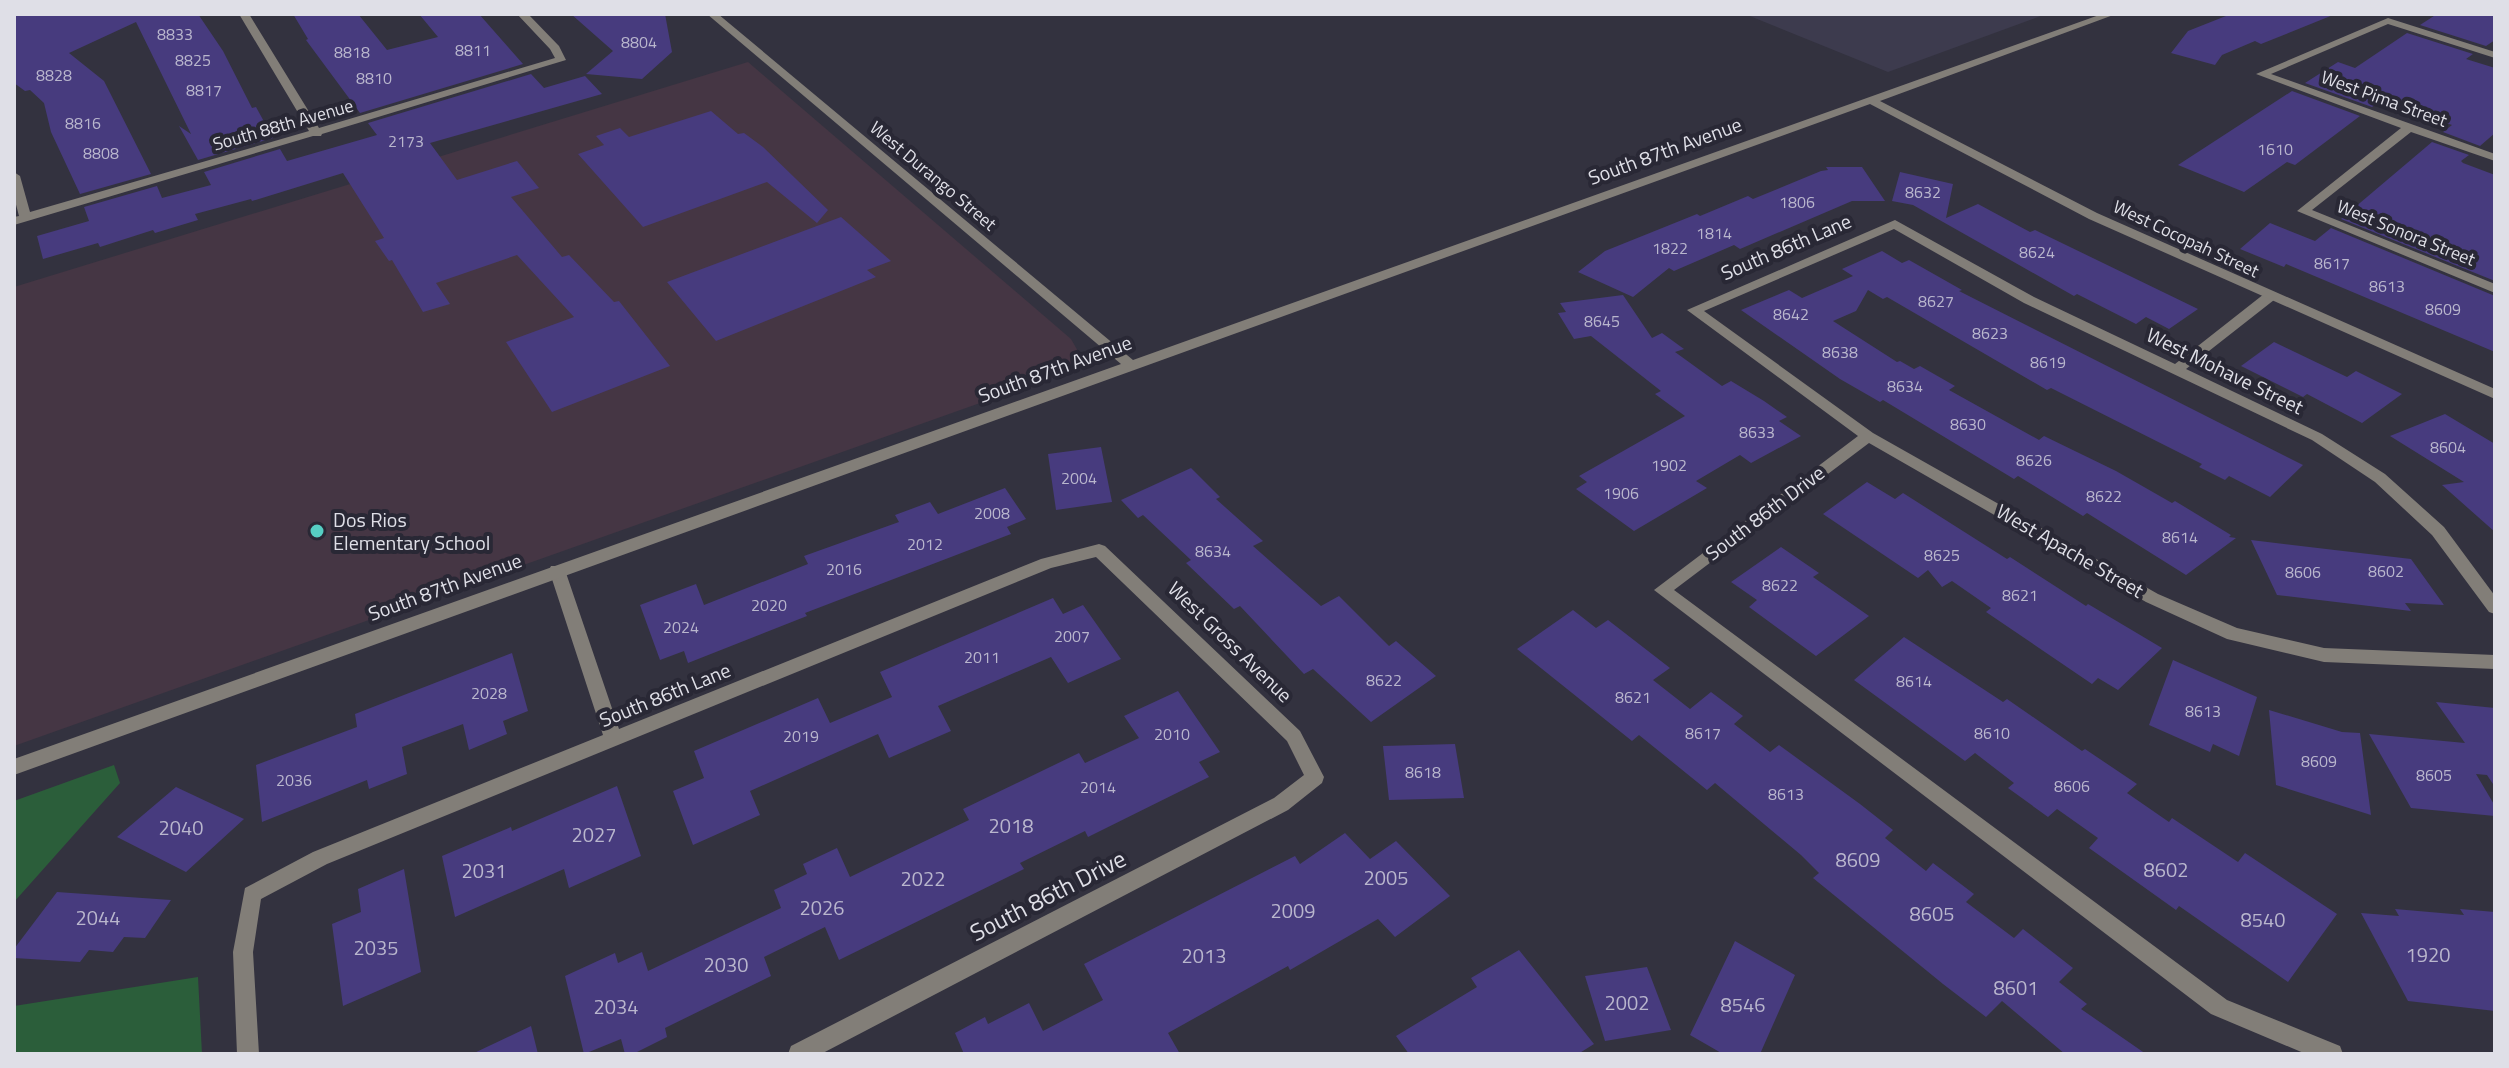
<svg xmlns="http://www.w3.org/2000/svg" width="2509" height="1068" font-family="'Titillium Web',sans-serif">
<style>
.built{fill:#3d3b4e}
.education{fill:#453644}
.green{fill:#2b5e3a}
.building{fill:#473b7e}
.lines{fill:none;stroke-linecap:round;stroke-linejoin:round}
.minor{fill:#827e78;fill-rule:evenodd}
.tertiary{fill:#827e78;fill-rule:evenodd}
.poi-dot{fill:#56cec3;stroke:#292835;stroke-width:3}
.labels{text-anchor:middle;stroke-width:8;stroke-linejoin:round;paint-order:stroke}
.number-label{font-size:16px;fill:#b9b6cd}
.far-street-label{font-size:18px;fill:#dfdfe7;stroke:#292835}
.street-label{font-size:20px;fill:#dfdfe7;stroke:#292835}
.poi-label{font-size:20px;fill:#dfdfe7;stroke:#292835;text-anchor:start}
.near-number-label{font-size:20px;fill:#b9b6cd}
.near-street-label{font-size:24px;fill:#dfdfe7;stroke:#292835}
</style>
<rect width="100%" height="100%" fill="#33323f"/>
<!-- built -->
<path class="built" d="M1745,14H2046L1888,72Z"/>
<!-- education -->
<path class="education" d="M748,62L1071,339L1079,353L1074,367L1056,376L14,746V287Z"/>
<!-- green -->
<path class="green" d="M114,765L120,783L14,902V801Z
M198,977L202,1054H14V1006Z"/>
<!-- building -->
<path class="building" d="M14,14H198L223,51L252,108L256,107L273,138L198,160L179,126L191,134L136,22L69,53L104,81L151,174L80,194L51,132L44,103L30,90L25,91L14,83Z
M293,14H358L387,50L438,37L419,14H479L523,64L360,113L306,40L308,39Z
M571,14H665L672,52L642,79L586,74L613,51Z
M2231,14H2333V15L2261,44L2255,41L2222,55L2215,65L2171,53L2188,31Z
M2437,14H2495V40L2486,46L2420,25Z
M2407,33L2473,54L2466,59L2495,68V133L2480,146L2443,132L2452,125L2381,100L2372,107L2305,83L2338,62L2355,68Z
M531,74L544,88L585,76L602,94L430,143L457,180L517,161L539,188L511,197L562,257L569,255L614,302L619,301L670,366L552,412L506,342L574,317L517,255L436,283L450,304L423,312L392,260L389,261L375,241L384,238L343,173L252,201L251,199L195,214L198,220L155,233L153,230L100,247L98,243L43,259L37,236L89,221L84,207L157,186L162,198L211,185L204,172L280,149L287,161L377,135L368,123Z
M2292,91L2360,116L2295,165L2287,162L2244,192L2178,165Z
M711,111L738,134L744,133L763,147L828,210L817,223L767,182L643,227L578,154L604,145L596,136L620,128L629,137Z
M2432,142L2469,155L2461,161L2463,163L2495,175V281L2341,219Z
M1826,167H1862L1885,201H1852L1740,249L1734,245L1674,271L1669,268L1633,297L1578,272L1605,251L1697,214L1700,216L1748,196L1753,199L1821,171L1828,170Z
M1900,172L1953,184L1946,218L1978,204L2030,232L2035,230L2198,309L2169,329L2146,317L2136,324L2077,294L2074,296L1913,205L1892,201Z
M841,217L891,261L867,270L876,277L716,341L667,282Z
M2270,223L2315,241L2331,228L2495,296V352L2286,264L2284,267L2240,249Z
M1882,251L1902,263L1909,260L1962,290L1959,291L2303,465L2270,497L2229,476L2225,480L2199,467L2202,464L2051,388L2047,390L1887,297L1883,299L1868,290L1856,311L1833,321L1897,362L1900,361L1914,369L1920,366L1955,386L1949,390L2039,440L2044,436L2116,471L2172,503L2175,501L2231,535L2229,537L2236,538L2186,575L2087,513L2083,516L2018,476L2014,479L1883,400L1880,402L1840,379L1741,310L1789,290L1802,298L1853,276L1842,269Z
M1623,295L1652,338L1662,333L1684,349L1675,352L1722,386L1731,381L1764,401L1787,417L1779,421L1801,436L1751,463L1740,455L1696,481L1707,488L1634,531L1576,489L1587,482L1579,476L1685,416L1655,394L1661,391L1591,336L1574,339L1558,313L1566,312L1560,303Z
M2274,342L2347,377L2356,371L2402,394L2362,423L2307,394L2303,397L2241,366Z
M2445,414L2495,444V532L2442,485L2464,482L2390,436Z
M1101,447L1112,502L1056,510L1048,454Z
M1191,468L1220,497L1216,499L1263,541L1253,546L1321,606L1339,596L1389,646L1396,641L1436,676L1371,722L1313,669L1304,674L1240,606L1234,609L1186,563L1191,560L1143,515L1138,518L1121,500Z
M1867,482L1895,499L1903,493L2007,559L2010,557L2086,606L2088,604L2162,648L2118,690L2098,678L2092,684L1986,612L1991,608L1952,581L1942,587L1928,570L1918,578L1823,514Z
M1005,488L1026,519L1007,527L1011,534L805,613L807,616L688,663L684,651L660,660L640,605L696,584L704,605L808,564L804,556L899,522L895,515L930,502L938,514Z
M2251,540L2411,559L2444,605L2405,603L2411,611L2277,595Z
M1781,547L1819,573L1813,577L1869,616L1816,656L1749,607L1757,600L1731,582Z
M1053,598L1063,614L1083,605L1121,659L1068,683L1051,657L938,706L951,731L889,758L878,734L750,791L760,815L693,845L673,791L704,778L694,751L818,698L830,723L892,697L880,672Z
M1573,610L1596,628L1608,620L1670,668L1653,680L1690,709L1711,692L1743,716L1734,724L1770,752L1779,745L1860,804L1893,830L1885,838L1926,871L1933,863L1974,894L1966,902L2014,938L2023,929L2073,968L2059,982L2087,1004L2081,1009L2146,1054H2065L2002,1001L1986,1017L1943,984L1813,878L1819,873L1801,855L1715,783L1707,790L1639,735L1632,741L1517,649Z
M1904,637L2003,702L2007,699L2082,751L2085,749L2137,784L2127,793L2169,822L2172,818L2238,862L2245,853L2337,914L2288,982L2179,906L2176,910L2089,848L2098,838L2057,809L2048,817L2008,788L2014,783L1975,753L1965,761L1854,680Z
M512,653L528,711L503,721L507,734L469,750L463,724L402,747L407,774L369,789L367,780L262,822L256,765L357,727L355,714Z
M2173,660L2257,697L2239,756L2213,744L2210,752L2149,725Z
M1178,691L1220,752L1199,762L1209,777L1088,837L1085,831L1020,863L1024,869L839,960L825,927L764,957L771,976L665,1028L667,1037L633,1054H625L621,1039L584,1054L565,976L615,953L618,963L642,952L648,971L781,908L774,890L807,874L803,864L837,848L850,877L969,820L963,809L1048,768L1079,753L1085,763L1139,738L1124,716Z
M2436,702L2495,708V787L2487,775L2476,774L2495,806V816L2411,808L2369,734L2465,743Z
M2269,710L2342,732L2360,733L2371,815L2276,785Z
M1455,744L1464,798L1389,800L1383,746Z
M617,786L641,856L569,888L564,869L455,917L442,856L511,827L512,831Z
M176,787L244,819L186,872L117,837Z
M1345,833L1370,859L1396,841L1450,896L1395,937L1378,919L1290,970L1288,966L1168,1033L1180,1054H964L955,1033L985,1017L988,1024L1029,1003L1043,1031L1103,1000L1084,964L1295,856L1300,864Z
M404,869L421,972L343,1006L332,924L361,912L358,889Z
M57,892L171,900L145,938L124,937L113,952L89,950L80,962L14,958V949Z
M2395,909L2464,915L2460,909L2495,912V1011L2408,1001L2361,913L2399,916Z
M1735,941L1795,975L1760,1054H1723L1690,1035Z
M1519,950L1594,1044L1578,1054H1409L1396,1036L1477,987L1471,978Z
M1647,967L1671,1030L1605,1041L1585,976Z
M531,1026L538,1054H472Z"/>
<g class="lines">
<!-- minor -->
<path class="minor" d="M239,14H249L319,128L555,58L550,49L517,14H528L559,46L566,60L322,134L321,136H313L14,225V217L19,216L14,197V172L20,176L30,212L309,131Z
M2388,18L2495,52V58L2388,24L2271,74L2495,154V161L2411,132L2312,210L2495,284V293L2297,211L2401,128L2256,74Z
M1895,220L2034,297L2175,364L2264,294H2274V300L2186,369L2322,434L2385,474L2444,527L2495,596V614L2489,612L2432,535L2375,482L2312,440L2024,303L1894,229L1704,311L1873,433L2158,594L2237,628L2324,648L2495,655V669L2324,662L2227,639L2146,602L1869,443L1674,590L2227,1000L2340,1046L2343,1054H2306L2211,1014L1654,590L1858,436L1687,310Z
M1099,544L1105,546L1300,731L1324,777L1322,783L1288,810L821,1054H788L791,1046L1274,798L1304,775L1287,741L1096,557L1051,568L327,864L261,899L253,952L259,1054H237L233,952L245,888L313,852L603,735L549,570L551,566H563L565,570L619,729L1041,559Z"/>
<!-- tertiary -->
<path class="tertiary" d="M707,14H718L1133,360L2102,14H2116L1880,101L2097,213L2495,389V399L2089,219L1870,104L14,775V759L1121,364Z"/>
</g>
<!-- markers -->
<circle class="poi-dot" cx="317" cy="531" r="8"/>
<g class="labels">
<!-- number labels -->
<g class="number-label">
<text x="175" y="40">8833</text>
<text x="639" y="48">8804</text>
<text x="473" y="56">8811</text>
<text x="352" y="58">8818</text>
<text x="193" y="66">8825</text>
<text x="54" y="81">8828</text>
<text x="374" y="84">8810</text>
<text x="204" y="96">8817</text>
<text x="83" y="129">8816</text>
<text x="406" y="147">2173</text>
<text x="2275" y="155">1610</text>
<text x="101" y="159">8808</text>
<text x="1923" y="198">8632</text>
<text x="1797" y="208">1806</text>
<text x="1714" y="239">1814</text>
<text x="1670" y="254">1822</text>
<text x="2037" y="258">8624</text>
<text x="2332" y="269">8617</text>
<text x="2387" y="292">8613</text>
<text x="1936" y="307">8627</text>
<text x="2443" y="315">8609</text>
<text x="1791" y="320">8642</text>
<text x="1602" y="327">8645</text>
<text x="1990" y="339">8623</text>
<text x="1840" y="358">8638</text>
<text x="2048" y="368">8619</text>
<text x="1905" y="392">8634</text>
<text x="1968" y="430">8630</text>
<text x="1757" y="438">8633</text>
<text x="2448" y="453">8604</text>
<text x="2034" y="466">8626</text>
<text x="1669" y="471">1902</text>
<text x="1079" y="484">2004</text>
<text x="1621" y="499">1906</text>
<text x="2104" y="502">8622</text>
<text x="992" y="519">2008</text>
<text x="2180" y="543">8614</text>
<text x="925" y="550">2012</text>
<text x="1213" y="557">8634</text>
<text x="1942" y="561">8625</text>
<text x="844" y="575">2016</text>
<text x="2386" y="577">8602</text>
<text x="2303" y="578">8606</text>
<text x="1780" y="591">8622</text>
<text x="2020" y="601">8621</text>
<text x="769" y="611">2020</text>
<text x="681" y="633">2024</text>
<text x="1072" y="642">2007</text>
<text x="982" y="663">2011</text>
<text x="1384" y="686">8622</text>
<text x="1914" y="687">8614</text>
<text x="489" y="699">2028</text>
<text x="1633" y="703">8621</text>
<text x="2203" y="717">8613</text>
<text x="1703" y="739">8617</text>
<text x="1992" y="739">8610</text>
<text x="1172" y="740">2010</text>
<text x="801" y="742">2019</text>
<text x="2319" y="767">8609</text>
<text x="1423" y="778">8618</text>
<text x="2434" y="781">8605</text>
<text x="294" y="786">2036</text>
<text x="2072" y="792">8606</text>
<text x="1098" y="793">2014</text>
<text x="1786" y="800">8613</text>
</g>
<!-- far-street labels -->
<g class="far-street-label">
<text transform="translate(2384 99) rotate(20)" y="6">West Pima Street</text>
<text transform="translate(283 125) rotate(-16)" y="6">South 88th Avenue</text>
<text transform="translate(933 176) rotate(40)" y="6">West Durango Street</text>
<text transform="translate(2406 233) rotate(22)" y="6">West Sonora Street</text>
<text transform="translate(2186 239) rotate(25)" y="6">West Cocopah Street</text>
</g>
<!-- street labels -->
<g class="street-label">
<text transform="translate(1665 151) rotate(-20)" y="7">South 87th Avenue</text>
<text transform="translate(1786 247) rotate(-23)" y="7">South 86th Lane</text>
<text transform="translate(1055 369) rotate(-20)" y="7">South 87th Avenue</text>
<text transform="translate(2225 371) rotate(26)" y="7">West Mohave Street</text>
<text transform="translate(1765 513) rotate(-37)" y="7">South 86th Drive</text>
<text transform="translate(2070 551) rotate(30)" y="7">West Apache Street</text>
<text transform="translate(445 587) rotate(-20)" y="7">South 87th Avenue</text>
<text transform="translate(1230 642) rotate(44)" y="7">West Gross Avenue</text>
<text transform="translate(665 695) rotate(-22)" y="7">South 86th Lane</text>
</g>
<!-- poi labels -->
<g class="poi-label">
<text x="333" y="527">Dos Rios<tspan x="333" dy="23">Elementary School</tspan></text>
</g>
<!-- near-number labels -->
<g class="near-number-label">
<text x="1011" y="833">2018</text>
<text x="181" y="835">2040</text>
<text x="594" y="842">2027</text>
<text x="1858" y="867">8609</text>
<text x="2166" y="877">8602</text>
<text x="484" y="878">2031</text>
<text x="1386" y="885">2005</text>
<text x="923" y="886">2022</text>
<text x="822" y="915">2026</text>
<text x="1293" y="918">2009</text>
<text x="1932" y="921">8605</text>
<text x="98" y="925">2044</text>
<text x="2263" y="927">8540</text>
<text x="376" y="955">2035</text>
<text x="2428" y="962">1920</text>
<text x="1204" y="963">2013</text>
<text x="726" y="972">2030</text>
<text x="2016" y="995">8601</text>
<text x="1627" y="1010">2002</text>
<text x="1743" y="1012">8546</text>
<text x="616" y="1014">2034</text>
</g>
<!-- near-street labels -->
<g class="near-street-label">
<text transform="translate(1048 896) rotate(-27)" y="8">South 86th Drive</text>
</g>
</g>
<!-- border -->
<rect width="2509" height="1068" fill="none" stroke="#dfdfe7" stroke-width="32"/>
</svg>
